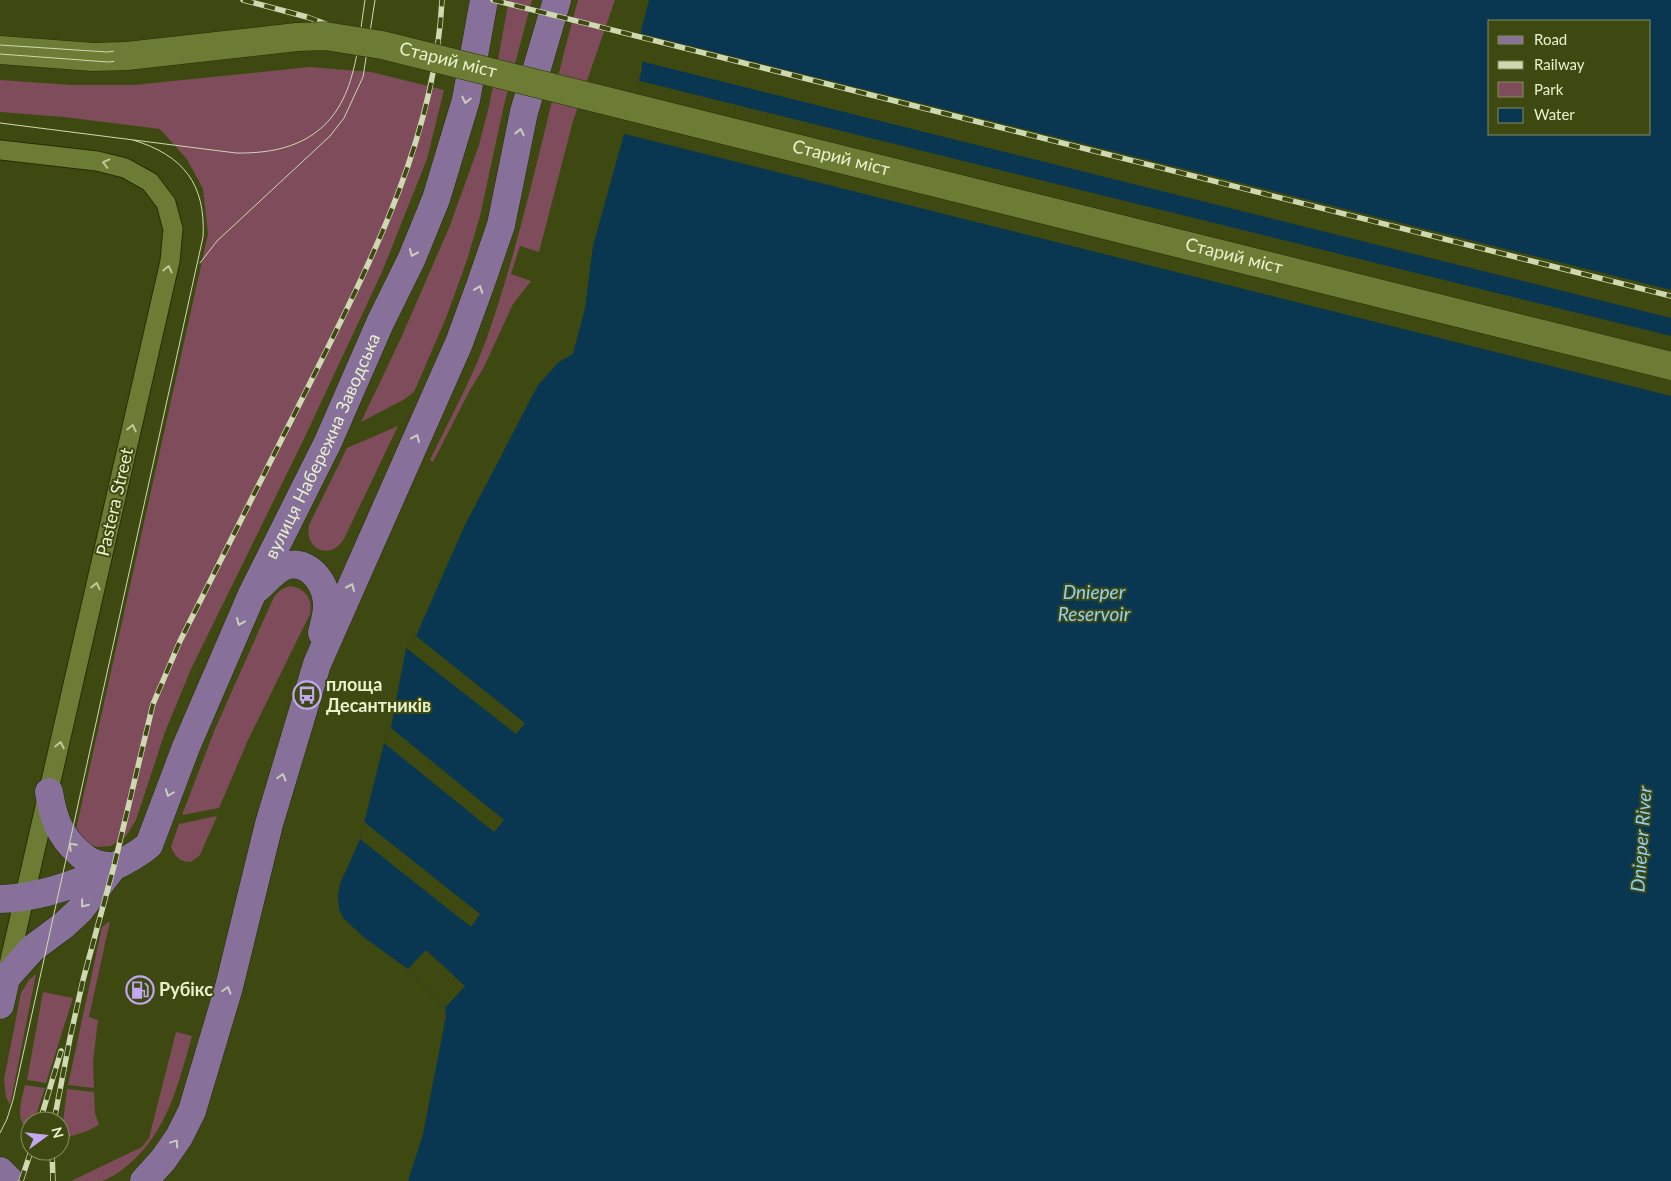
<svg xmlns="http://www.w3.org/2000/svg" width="1671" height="1181" font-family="Lato,sans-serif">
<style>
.green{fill:#7e4c5b}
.water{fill:#093650;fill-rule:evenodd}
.pier{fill:#3e4911}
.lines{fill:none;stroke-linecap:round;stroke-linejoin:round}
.street-casing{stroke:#262e07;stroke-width:21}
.secondary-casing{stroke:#262e07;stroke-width:29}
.primary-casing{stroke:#262e07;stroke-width:29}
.street{stroke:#6c7c34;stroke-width:19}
.secondary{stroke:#6c7c34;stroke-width:28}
.primary{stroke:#87719b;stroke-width:28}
.tram{stroke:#cfd9b1;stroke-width:1}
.rail-casing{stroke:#cfd9b1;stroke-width:5.5}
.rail{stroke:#3e4911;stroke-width:4;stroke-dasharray:11;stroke-linecap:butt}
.secondary-bridge-casing{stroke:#262e07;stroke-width:29;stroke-linecap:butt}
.secondary-bridge{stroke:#6c7c34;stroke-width:28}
.oneway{stroke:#cbcbbe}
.oneway2{stroke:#bdc997}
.labels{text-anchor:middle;stroke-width:4;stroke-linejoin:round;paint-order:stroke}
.street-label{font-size:18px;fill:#e8f2cd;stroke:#3e4911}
.poi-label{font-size:18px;font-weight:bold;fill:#e8f2cd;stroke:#3e4911;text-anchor:start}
.water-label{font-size:19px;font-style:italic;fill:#91d0fc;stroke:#3e4911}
</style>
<rect width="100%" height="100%" fill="#3e4911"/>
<!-- green -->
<path class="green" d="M509,0H532L504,105L480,216L467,260L446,318L414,392L403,400L361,422L401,338L449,228L479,145L490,102Z
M578,0H615L573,121L539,252L520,246L511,274L531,281L513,304L484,367L470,390L433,462L430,460C451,416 476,372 491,326C527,219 548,108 578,0Z
M309,67L371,72L444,90L427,159L382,272L302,443L191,669L165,732L136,820L126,836L111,846L97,847L85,843L75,834L208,234L203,189L187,159L160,129L64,117L0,112V80L72,85H134Z
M398,426L344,539C330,561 304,550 309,525L347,448Z
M291,586C306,589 313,599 310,614L248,740L219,808L182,815L215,729L273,599C278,591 282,588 291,586Z
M217,816L200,855L191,862C180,862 175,857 171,847L179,824Z
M110,921L89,1017L98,1020L93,1062L94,1088L68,1085L102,927Z
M36,974L10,1105L6,1097L4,1080L21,993L29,980Z
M43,992L73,998L46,1083L27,1080Z
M176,1032L192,1036C179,1082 167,1133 128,1165C121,1171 111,1178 102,1181C93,1181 80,1181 71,1181L142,1147L149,1138Z
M25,1085L45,1088L34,1121H30V1133C14,1119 21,1103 25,1085Z
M67,1089L94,1092L95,1113L99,1125L85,1132L61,1139Z"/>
<!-- water -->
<path class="water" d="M649,0H1671V1181H408L423,1134L446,1016L445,1008L408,969L366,939L343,918L339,909L338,895L340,884L360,839L384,743L391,728L406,648L416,636L464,527L538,385L559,362L573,354L585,308L593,246L642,69L641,31ZM1490,21H1650V134H1490Z"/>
<!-- pier -->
<path class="pier" d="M639,33L1671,290V318L640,61Z
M636,80L1671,336V396L621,133Z
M416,636L525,723L516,734L406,648Z
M391,728L504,820L494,832L384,743Z
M364,822L480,914L471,927L360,839Z
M426,950L465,986L445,1008L408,969Z"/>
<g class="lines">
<!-- street casing -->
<g class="street-casing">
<path id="street" d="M0,150L97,161L125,168L150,182L166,203L173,229L170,261L7,973"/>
</g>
<!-- secondary casing -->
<g class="secondary-casing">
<path id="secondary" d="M0,50L93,57L127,56"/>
</g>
<!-- primary casing -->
<g class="primary-casing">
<g id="primary">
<path d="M258,588C267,580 277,567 289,565C312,561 327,586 327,606C327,614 324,624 322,633"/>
<path d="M49,792C53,817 59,835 78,852C83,857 91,863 98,864C103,866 109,866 114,866"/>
<path id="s1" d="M0,899C38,898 75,885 109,869C124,862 136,856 149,845L186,747L252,594L328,442L380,323L412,258L436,199L466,100L484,0"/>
<path d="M0,1005L6,978L33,948L64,925L80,910L110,871"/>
<path d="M0,1171L10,1181"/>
<path d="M144,1181L163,1160L179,1137L192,1111L229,987L269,824L317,664L459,343L481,283L501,225L524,112L557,0"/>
</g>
</g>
<!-- street -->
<use href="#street" class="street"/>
<!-- secondary -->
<use href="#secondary" class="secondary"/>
<!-- primary -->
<use href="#primary" class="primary"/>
<!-- tram -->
<path class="tram" d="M0,45L107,52L296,31H325L364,37L1671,361
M0,54L108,62L298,41H325L363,46L1671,371
M0,123L236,153C294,154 336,134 352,75C359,51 361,25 365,0
M200,263L217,241L330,136L344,118L363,77L375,0
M0,1133L7,1119L13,1100L203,237C206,184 183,155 133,140"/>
<!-- rail casing -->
<g class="rail-casing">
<g id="rail">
<path id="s2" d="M243,0L307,17L372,41L1671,365"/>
<path d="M493,0L1671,296"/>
<path d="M40,1121L61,1051"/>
<path d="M54,1121L70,1038L83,980L114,866L153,704L180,641C222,558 264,474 306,391C368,267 435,141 442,0"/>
<path d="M52,1151L53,1181"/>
<path d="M21,1181L31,1151"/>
</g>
</g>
<!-- rail -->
<use href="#rail" class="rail"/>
<!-- secondary-bridge casing -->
<g class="secondary-bridge-casing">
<path id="secondary-bridge" d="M127,56L297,37L325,36L382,45L1671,366"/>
</g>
<!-- secondary-bridge -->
<use href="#secondary-bridge" class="secondary-bridge"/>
</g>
<!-- one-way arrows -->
<defs><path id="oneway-chevron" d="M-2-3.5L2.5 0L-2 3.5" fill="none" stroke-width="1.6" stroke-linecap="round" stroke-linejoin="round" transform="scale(1.25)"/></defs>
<g class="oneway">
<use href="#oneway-chevron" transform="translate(466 100) rotate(103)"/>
<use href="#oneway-chevron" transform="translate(520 132) rotate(-78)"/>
<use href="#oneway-chevron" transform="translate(413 253) rotate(113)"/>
<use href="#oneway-chevron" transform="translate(479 289) rotate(-70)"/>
<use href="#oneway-chevron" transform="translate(416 438) rotate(-66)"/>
<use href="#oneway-chevron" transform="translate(351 587) rotate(-66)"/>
<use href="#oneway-chevron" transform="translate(240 622) rotate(113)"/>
<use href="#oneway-chevron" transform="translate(282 777) rotate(-74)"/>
<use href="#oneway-chevron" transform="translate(169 793) rotate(111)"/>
<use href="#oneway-chevron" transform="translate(72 846) rotate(-135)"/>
<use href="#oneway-chevron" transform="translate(84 904) rotate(129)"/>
<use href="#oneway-chevron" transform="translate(227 990) rotate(-74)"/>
<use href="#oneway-chevron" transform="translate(175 1143) rotate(-56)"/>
</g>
<g class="oneway2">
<use href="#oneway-chevron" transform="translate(106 163) rotate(-166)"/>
<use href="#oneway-chevron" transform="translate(168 269) rotate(-77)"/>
<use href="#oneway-chevron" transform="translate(132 428) rotate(-77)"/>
<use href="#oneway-chevron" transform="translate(96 586) rotate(-77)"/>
<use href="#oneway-chevron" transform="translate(60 745) rotate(-78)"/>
</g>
<!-- icons -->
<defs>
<g id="bus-ring" transform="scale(1.4375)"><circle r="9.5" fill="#3e4911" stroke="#c2a8f3" stroke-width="1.5"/><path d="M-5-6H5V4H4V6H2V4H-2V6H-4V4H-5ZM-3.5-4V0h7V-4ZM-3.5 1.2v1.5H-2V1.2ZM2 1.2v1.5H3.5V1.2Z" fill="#c2a8f3"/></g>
<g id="fuel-ring" transform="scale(1.4375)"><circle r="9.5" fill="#3e4911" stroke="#c2a8f3" stroke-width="1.5"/><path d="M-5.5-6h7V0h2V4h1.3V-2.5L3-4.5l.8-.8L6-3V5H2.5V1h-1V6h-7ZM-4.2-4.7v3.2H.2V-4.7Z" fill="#c2a8f3"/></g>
</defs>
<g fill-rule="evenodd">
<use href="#bus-ring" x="307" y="695"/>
<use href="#fuel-ring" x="140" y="990"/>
</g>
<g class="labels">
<!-- street labels -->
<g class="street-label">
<text dy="6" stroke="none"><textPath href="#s2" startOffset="214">Старий міст</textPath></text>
<text dy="6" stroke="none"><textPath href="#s2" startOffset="619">Старий міст</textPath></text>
<text dy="6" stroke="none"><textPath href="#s2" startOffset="1024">Старий міст</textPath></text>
<text dy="6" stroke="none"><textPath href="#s1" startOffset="596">вулиця Набережна Заводська</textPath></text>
<text transform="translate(115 502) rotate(-77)" y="6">Pastera Street</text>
</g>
<!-- poi labels -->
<g class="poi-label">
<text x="326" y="691">площа<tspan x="326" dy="21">Десантників</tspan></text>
<text x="159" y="996">Рубікс</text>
</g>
<!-- water labels -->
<g class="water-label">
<text x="1094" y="599">Dnieper<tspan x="1094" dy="22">Reservoir</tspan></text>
<text transform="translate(1641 839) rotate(-86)" y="7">Dnieper River</text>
</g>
</g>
<!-- legend -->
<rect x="1488" y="20" width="162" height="115" fill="#3e4911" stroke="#828d5c"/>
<rect x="1498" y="36" width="25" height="8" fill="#87719b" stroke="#828d5c"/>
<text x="1534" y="45" font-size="15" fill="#e8f2cd">Road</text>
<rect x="1498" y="61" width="25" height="8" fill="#cfd9b1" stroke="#828d5c"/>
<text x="1534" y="70" font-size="15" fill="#e8f2cd">Railway</text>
<rect x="1498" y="82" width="25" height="15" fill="#7e4c5b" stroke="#828d5c"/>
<text x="1534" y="95" font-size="15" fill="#e8f2cd">Park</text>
<rect x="1498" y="108" width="25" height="15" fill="#093650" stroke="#828d5c"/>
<text x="1534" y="120" font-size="15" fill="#e8f2cd">Water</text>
<!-- north arrow -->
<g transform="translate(45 1136) rotate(75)"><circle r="24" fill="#3e4911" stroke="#828d5c"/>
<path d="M0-4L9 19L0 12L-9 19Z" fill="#c2a8f3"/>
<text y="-8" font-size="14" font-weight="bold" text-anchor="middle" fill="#e8f2cd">N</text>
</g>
</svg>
